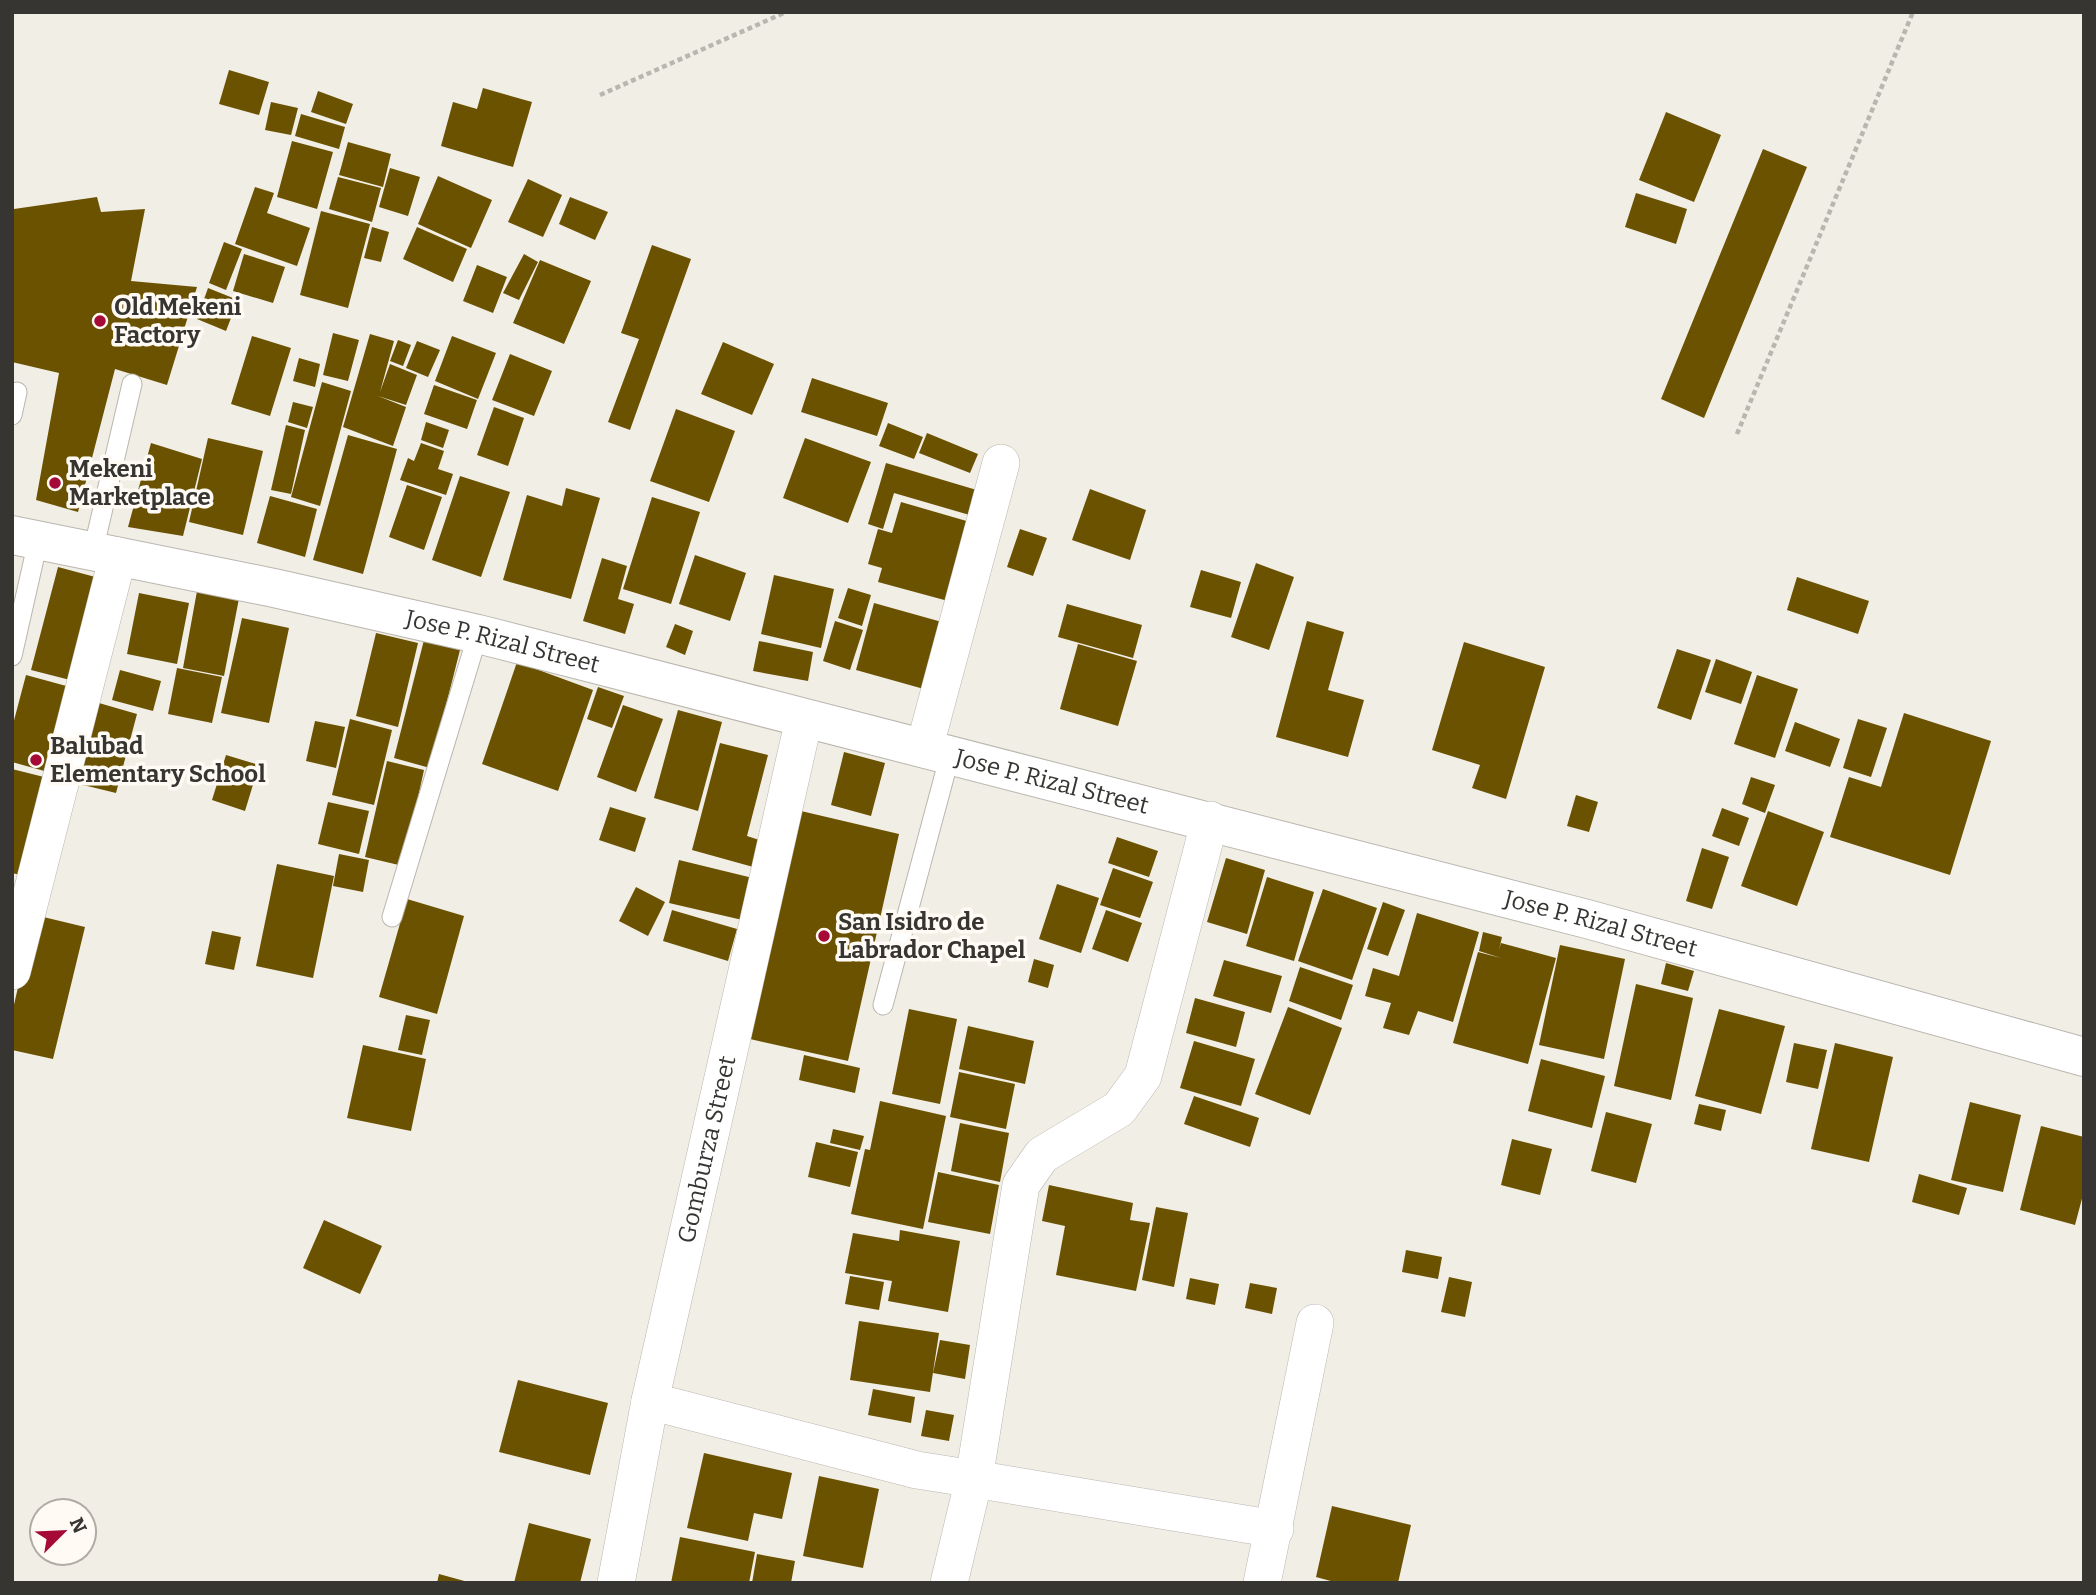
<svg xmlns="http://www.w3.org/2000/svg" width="2096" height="1595" font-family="Bitter,serif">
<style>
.building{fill:#6b5200}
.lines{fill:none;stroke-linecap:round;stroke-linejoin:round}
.lane-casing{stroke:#bab6af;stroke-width:21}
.street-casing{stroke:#bab6af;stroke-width:38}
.secondary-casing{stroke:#bab6af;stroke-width:40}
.path{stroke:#b9b6b0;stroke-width:4.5;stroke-dasharray:5 3.5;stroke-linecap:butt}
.lane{stroke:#fff;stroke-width:19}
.street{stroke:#fff;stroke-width:37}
.secondary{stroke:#fff;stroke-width:38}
.poi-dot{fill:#a50935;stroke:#fffbf4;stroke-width:2.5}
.labels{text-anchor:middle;stroke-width:7;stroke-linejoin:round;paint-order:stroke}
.poi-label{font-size:24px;font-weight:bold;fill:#363532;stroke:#fffbf4;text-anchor:start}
.street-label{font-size:24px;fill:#363532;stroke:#fffbf4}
</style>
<rect width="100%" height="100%" fill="#f1eee6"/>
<!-- building -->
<path class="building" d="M229,70L269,82L259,115L219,104Z
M483,88L532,102L513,167L441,146L453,102L477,109Z
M318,91L353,104L346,124L311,112Z
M271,102L298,108L291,135L265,130Z
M1666,112L1721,135L1694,202L1639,180Z
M301,114L345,127L339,149L295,136Z
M292,141L333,152L317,209L277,197Z
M348,142L391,154L383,187L339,175Z
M1763,149L1807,167L1704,418L1661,399Z
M390,168L420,177L408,216L379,207Z
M438,176L492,200L471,248L418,224Z
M338,177L381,188L372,222L329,209Z
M528,179L562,195L543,237L508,222Z
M255,187L274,193L267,213L310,228L297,266L235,244Z
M1636,193L1687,209L1676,244L1625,227Z
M97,197L101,212L145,209L131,281L197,287L167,385L115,369L78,512L36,500L59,373L12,362V225L14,209Z
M570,197L608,212L595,240L559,224Z
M321,211L370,224L348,308L300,295Z
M372,227L389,232L381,262L364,258Z
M417,227L467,249L453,282L403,259Z
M224,242L242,249L226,290L209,283Z
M652,245L691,259L630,430L608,422L639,339L621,333Z
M244,254L285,267L273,303L233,291Z
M524,254L538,262L519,300L503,293Z
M540,260L591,281L564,344L513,323Z
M477,265L507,277L493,313L463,301Z
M208,288L238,300L226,331L197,319Z
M333,333L359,340L348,381L323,375Z
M370,334L394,341L380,392L390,364L417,375L406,405L378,396L406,407L393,446L343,427Z
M252,336L291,348L270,416L231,404Z
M452,336L496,353L478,399L435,381Z
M398,340L411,345L403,366L390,361Z
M417,341L440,350L428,377L406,368Z
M723,342L774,364L752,415L701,394Z
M510,354L552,371L534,416L492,400Z
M299,358L320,364L315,387L293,381Z
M812,378L888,403L877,436L801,412Z
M322,382L351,391L320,506L291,497Z
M434,385L477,400L467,429L424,414Z
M293,402L313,407L307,428L288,422Z
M494,407L524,418L508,466L477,455Z
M676,409L735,431L709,502L650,481Z
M426,422L449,430L443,448L421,440Z
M888,423L923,437L914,459L879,446Z
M286,425L305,430L291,494L271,490Z
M927,433L978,454L970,473L919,453Z
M348,435L397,449L363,574L313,560Z
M208,438L263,451L243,535L189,522Z
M805,438L871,462L848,523L783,498Z
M151,443L202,459L183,536L128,527Z
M421,443L444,451L438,469L453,474L446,495L400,480L408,458L414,461Z
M886,463L980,491L973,516L894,493L883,529L868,524Z
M460,476L510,492L481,577L432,560Z
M407,485L442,497L424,550L389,537Z
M566,488L600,498L571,599L503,580L527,495L562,506Z
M1090,489L1146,510L1130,560L1072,540Z
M270,496L317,509L305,557L257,543Z
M652,497L700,512L671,604L623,589Z
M901,502L970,522L948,601L878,582L882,568L868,564L878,529L892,533Z
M1020,529L1047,538L1033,576L1007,567Z
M695,555L746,573L730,621L679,604Z
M602,558L627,566L618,599L634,604L625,634L583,621Z
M1256,563L1294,577L1269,650L1231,637Z
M58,567L99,578L74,681L31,670Z
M1201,570L1241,582L1231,618L1190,607Z
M774,575L834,589L821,648L761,634Z
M1797,577L1869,601L1858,634L1787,610Z
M199,580L241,588L224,676L183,668Z
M848,588L871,595L862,626L838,618Z
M139,593L189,603L177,664L127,654Z
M874,603L949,624L931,691L856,670Z
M1067,604L1142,625L1133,658L1058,637Z
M242,618L289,628L269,723L221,713Z
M835,621L863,630L850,670L823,661Z
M1307,621L1344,632L1328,690L1364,700L1348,757L1276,737Z
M675,624L693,631L685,655L666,647Z
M376,633L418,643L398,727L356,716Z
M424,640L460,650L430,768L394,758Z
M759,641L813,652L808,681L753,671Z
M1464,642L1545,667L1506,799L1472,788L1480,765L1432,750Z
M1078,644L1137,661L1118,726L1060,709Z
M1677,649L1711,660L1691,720L1657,708Z
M1716,659L1752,672L1741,704L1705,692Z
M517,662L593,690L558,791L482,764Z
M177,668L222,677L212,723L168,714Z
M120,670L161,681L153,711L112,700Z
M26,675L70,687L48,772L12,762V728Z
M1757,675L1798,689L1775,758L1734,744Z
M598,687L624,696L612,728L587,719Z
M92,701L137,714L116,793L71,782Z
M623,705L663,719L636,792L597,777Z
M678,710L722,722L698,811L654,798Z
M1904,713L1991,741L1950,875L1830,837L1849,777L1881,787Z
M350,719L392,730L374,805L332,795Z
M1858,719L1887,728L1871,777L1843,768Z
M315,721L345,727L336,768L306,761Z
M1795,722L1840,739L1830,767L1785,751Z
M720,743L768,755L747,836L772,844L764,870L692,850Z
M844,752L885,763L871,816L831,805Z
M226,755L259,765L245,811L212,800Z
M387,761L424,770L403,866L365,857Z
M12,769L48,778L24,876L12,873Z
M1751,777L1775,785L1765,813L1742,804Z
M1576,795L1598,802L1589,832L1567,826Z
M328,802L369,811L359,854L318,844Z
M610,807L646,818L635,852L599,840Z
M1722,808L1749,818L1739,846L1712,836Z
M801,811L899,834L848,1061L750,1039Z
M1768,811L1824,832L1797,906L1741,886Z
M1117,837L1158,851L1149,877L1108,863Z
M1702,848L1729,857L1712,909L1686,901Z
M339,854L369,860L363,892L333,886Z
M1226,858L1265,870L1247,934L1207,922Z
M679,860L761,880L751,922L669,903Z
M277,864L334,876L313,978L256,966Z
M1113,868L1153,882L1140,918L1100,905Z
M1267,877L1314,892L1294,961L1246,946Z
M1057,884L1099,898L1081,953L1039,939Z
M636,887L665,902L648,936L619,921Z
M1323,889L1377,908L1352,980L1298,961Z
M407,899L464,916L437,1014L379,997Z
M1383,902L1405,910L1388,956L1367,949Z
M672,910L737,929L728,961L663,941Z
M1106,910L1142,923L1128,962L1092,949Z
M1417,913L1479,932L1453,1022L1418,1011L1409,1035L1383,1028L1391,1003L1365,996L1373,968L1399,976Z
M35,915L85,927L53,1059L12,1050V1013Z
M212,931L241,937L234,970L205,964Z
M1483,932L1502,937L1499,950L1501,943L1556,958L1528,1064L1453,1043L1478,952L1501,958L1479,951Z
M1560,945L1625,959L1604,1059L1539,1045Z
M1034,959L1054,965L1048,988L1028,982Z
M1224,960L1282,976L1271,1013L1213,996Z
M1666,963L1694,971L1688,991L1661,984Z
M1300,967L1353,985L1341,1020L1289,1001Z
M1636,984L1693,998L1671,1100L1614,1086Z
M1195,998L1245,1012L1236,1047L1186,1033Z
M1288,1007L1342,1028L1310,1115L1255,1094Z
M909,1009L957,1019L940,1104L892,1094Z
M1719,1009L1785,1026L1761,1114L1695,1096Z
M406,1015L430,1020L422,1055L398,1050Z
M968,1026L1034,1041L1025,1084L959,1069Z
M1194,1041L1255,1059L1241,1106L1180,1088Z
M1794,1043L1827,1050L1818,1089L1786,1082Z
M1835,1043L1893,1057L1869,1162L1811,1149Z
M363,1045L426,1059L411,1131L347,1118Z
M804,1055L860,1068L855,1093L799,1080Z
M1541,1059L1605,1076L1592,1128L1528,1111Z
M959,1072L1015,1084L1006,1129L950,1117Z
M1194,1096L1259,1118L1250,1147L1184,1124Z
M880,1101L946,1116L923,1229L851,1214L865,1149L870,1150Z
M1970,1102L2021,1115L2003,1192L1951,1180Z
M1699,1104L1726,1110L1721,1131L1694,1124Z
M1606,1112L1652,1124L1636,1183L1591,1171Z
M960,1123L1009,1133L1000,1182L951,1171Z
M2041,1126L2084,1137V1191L2075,1225L2020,1210Z
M833,1129L864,1136L860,1150L830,1143Z
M1512,1139L1552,1149L1540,1195L1501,1185Z
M816,1142L858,1152L850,1187L808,1177Z
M938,1172L999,1185L990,1234L928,1222Z
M1919,1174L1967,1188L1959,1215L1912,1202Z
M1049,1185L1133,1203L1130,1220L1150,1223L1136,1291L1056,1275L1065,1226L1042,1221Z
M1156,1207L1188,1213L1174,1287L1142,1280Z
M324,1220L382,1246L360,1294L303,1268Z
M900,1230L960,1241L948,1312L888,1301L892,1281L845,1273L853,1233L899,1241Z
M1406,1250L1442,1257L1438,1279L1402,1272Z
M850,1276L884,1282L879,1310L845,1304Z
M1449,1277L1472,1282L1465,1317L1441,1312Z
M1190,1278L1219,1284L1215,1305L1186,1299Z
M1250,1283L1277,1288L1272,1314L1245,1308Z
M859,1321L939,1333L930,1392L850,1380Z
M940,1340L970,1345L965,1379L933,1373Z
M518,1380L608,1403L590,1475L499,1452Z
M873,1389L915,1397L911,1423L868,1415Z
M926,1410L954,1415L949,1441L921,1436Z
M704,1453L792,1473L782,1519L754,1513L748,1541L687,1528Z
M819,1476L879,1489L863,1568L803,1556Z
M1332,1506L1411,1525L1398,1583H1338L1316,1577Z
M529,1523L591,1539L580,1583H514Z
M680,1537L755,1552L749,1583H671Z
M757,1554L795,1561L791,1583H752Z
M439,1574L468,1582V1583H437Z"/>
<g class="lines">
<!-- lane casing -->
<g class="lane-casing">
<path id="lane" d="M12,415L17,392
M93,551L132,384
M12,656L38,541
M392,917L478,634
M883,1005L950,755"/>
</g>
<!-- street casing -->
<g class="street-casing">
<g id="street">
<path d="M924,749L1001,463"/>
<path d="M12,971L118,556"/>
<path d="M650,1401L917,1470L974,1479L1021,1185L1042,1155L1119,1109L1143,1076L1210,820"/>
<path id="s1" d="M616,1583L650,1401L804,719"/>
<path d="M949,1583L974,1479L1275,1529"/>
<path d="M1262,1583L1315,1323"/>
</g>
</g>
<!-- secondary casing -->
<g class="secondary-casing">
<g id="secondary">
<path id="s2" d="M12,535L274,588L478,634L1587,919L2084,1057"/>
</g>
</g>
<!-- path -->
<path class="path" d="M600,95L786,12
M1737,434L1913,12"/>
<!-- lane -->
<use href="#lane" class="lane"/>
<!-- street -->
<use href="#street" class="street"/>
<!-- secondary -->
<use href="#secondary" class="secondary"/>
</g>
<!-- markers -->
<g class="poi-dot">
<circle cx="100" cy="321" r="7"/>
<circle cx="55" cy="483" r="7"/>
<circle cx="36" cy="760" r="7"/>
<circle cx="824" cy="936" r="7"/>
</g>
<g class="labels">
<!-- poi labels -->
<g class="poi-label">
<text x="114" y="315">Old Mekeni<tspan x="114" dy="28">Factory</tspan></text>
<text x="69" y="477">Mekeni<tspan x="69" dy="28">Marketplace</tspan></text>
<text x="50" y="754">Balubad<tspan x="50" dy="28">Elementary School</tspan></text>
<text x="838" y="930">San Isidro de<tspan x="838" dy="28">Labrador Chapel</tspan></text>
</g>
<!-- street labels -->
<g class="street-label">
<text dy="8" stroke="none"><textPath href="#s2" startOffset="502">Jose P. Rizal Street</textPath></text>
<text dy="8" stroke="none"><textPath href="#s2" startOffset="1069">Jose P. Rizal Street</textPath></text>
<text dy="8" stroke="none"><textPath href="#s2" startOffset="1636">Jose P. Rizal Street</textPath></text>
<text dy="8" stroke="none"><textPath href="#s1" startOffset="443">Gomburza Street</textPath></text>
</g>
</g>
<!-- border -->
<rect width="2096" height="1595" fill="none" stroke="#363532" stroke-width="28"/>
<!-- north arrow -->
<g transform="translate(63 1532) rotate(66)"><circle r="33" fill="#fffbf4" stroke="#afaca6" stroke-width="2"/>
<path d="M0-5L12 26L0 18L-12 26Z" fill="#a50935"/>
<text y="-10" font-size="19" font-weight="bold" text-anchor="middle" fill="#363532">N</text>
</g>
</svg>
